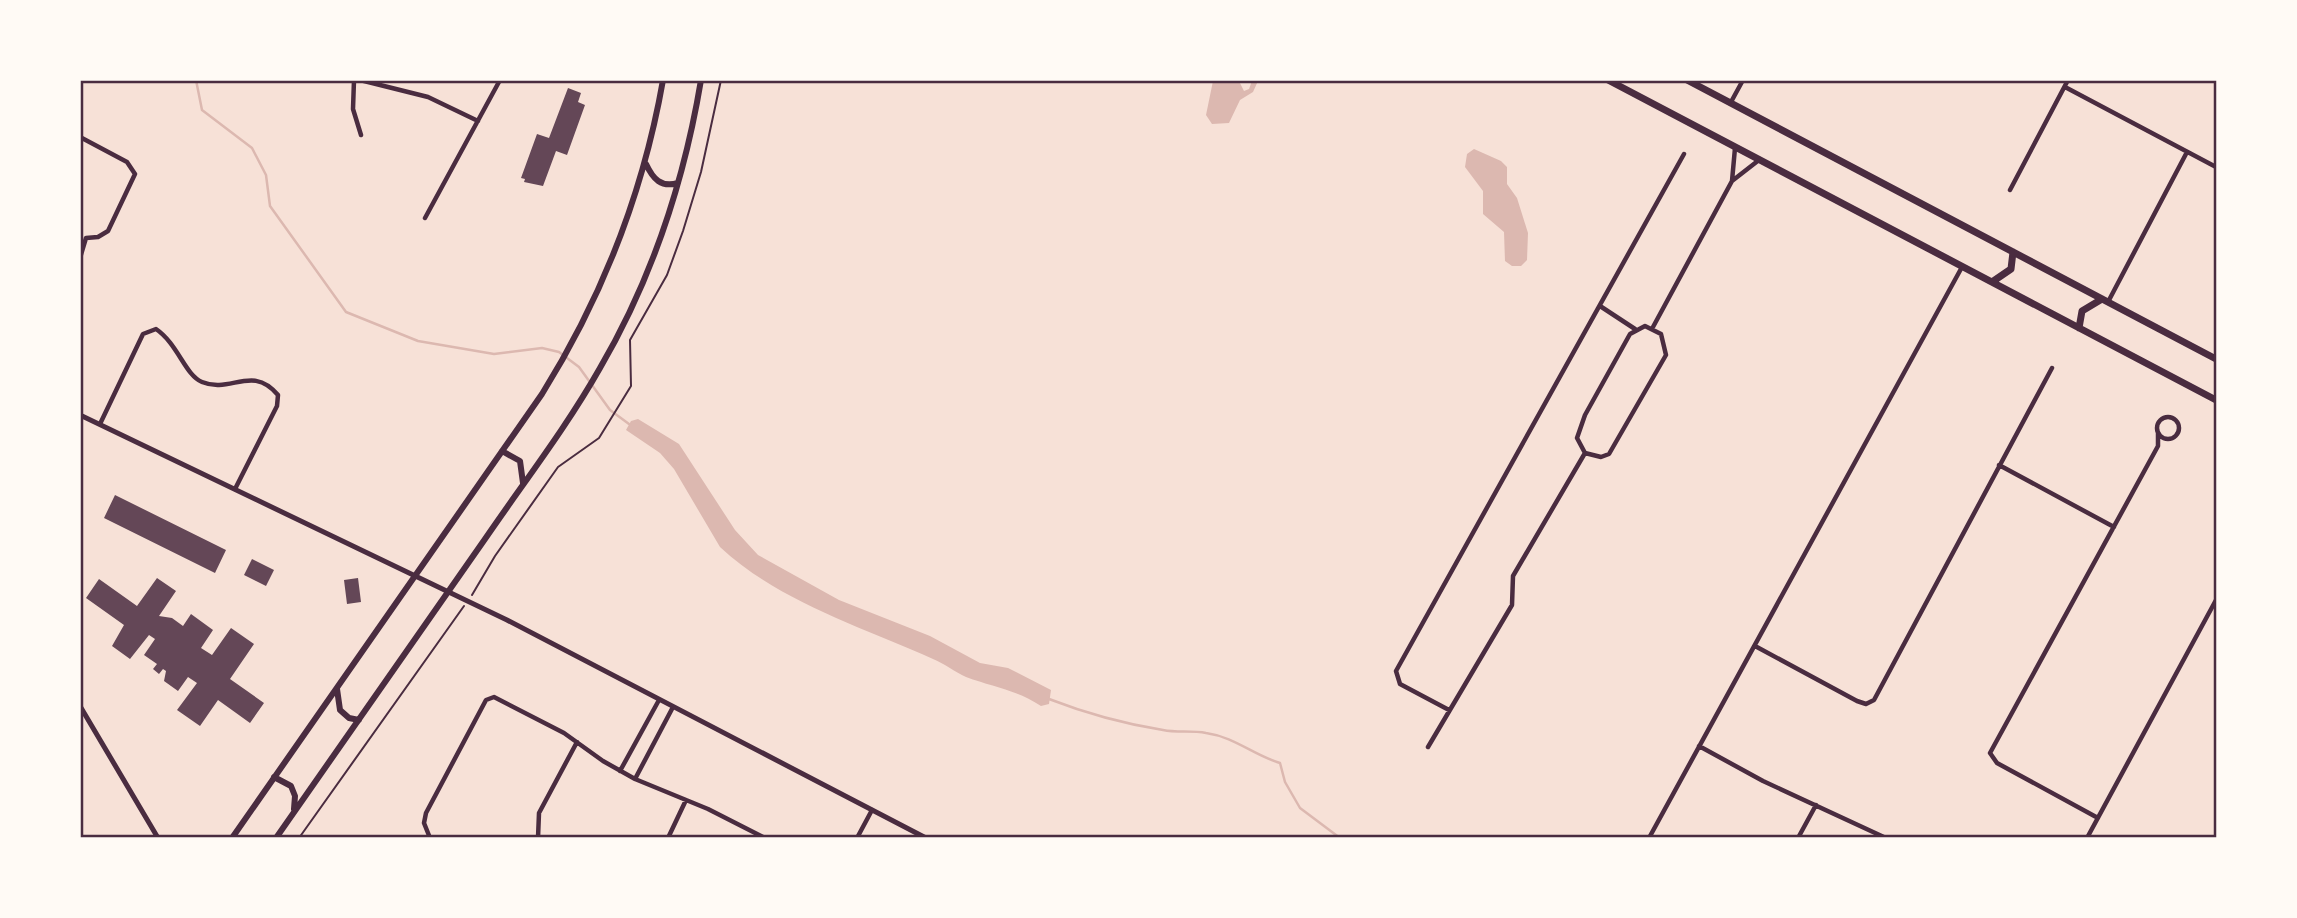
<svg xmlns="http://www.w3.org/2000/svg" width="2297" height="918" font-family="Merriweather,serif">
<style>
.water{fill:#dcb8b0}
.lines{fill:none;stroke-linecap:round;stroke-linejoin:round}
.stream{stroke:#dcb8b0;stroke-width:2.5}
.building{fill:#644757}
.path{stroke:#4a2c40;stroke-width:2}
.minor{stroke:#4a2c40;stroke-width:4.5}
.tertiary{stroke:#4a2c40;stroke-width:5}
.secondary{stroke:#4a2c40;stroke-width:6}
.primary{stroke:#4a2c40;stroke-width:7}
.neatline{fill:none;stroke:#4a2c40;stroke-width:2.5}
</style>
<rect width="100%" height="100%" fill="#f7e1d7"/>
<!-- water -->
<path class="water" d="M1213,81H1239L1244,91L1249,89L1252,81H1258L1253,92L1240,100L1229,123L1212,124L1206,115Z
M1474,149L1501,161L1507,167V184L1517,198L1528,233L1527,260L1521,266H1512L1505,261L1504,232L1483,214V191L1465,167L1467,154Z
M638,419L679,444L735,530L758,555L839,600L930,636L980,663L1008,668L1051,690L1049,704L1041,706C1017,690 993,687 966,677C955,672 945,664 933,659C862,627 779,602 720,547L674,469L660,453L626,430L631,421Z"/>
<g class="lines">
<!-- stream -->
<path class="stream" d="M196,80L202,110L252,148L266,175L270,206L346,312L418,341L494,354L542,348L559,352L579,367L610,410L629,424
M1049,699C1085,713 1125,724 1163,730C1177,733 1192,730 1206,733C1235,737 1253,755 1280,763L1285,782L1300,808L1340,838"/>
</g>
<!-- building -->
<path class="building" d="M568,88L581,93L578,102L585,105L567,155L556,151L543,186L524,182L525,179L521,178L537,134L549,138Z
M115,495L226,550L215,573L104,518Z
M252,559L274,570L266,586L244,575Z
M157,578L176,591L159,616L172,618L183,626L191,614L213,630L201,648L212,655L231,628L254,644L230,679L264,703L250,723L218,700L200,726L177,710L197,683L188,677L178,691L164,681L166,671L163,669L159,674L153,669L157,664L144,655L155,639L149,635L130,659L112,646L124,625L86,598L99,579L137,606Z
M358,578L361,602L347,604L344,580Z"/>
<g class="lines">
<!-- path -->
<path class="path" d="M472,595L495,556L558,467L599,438L631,386L630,340L667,275L683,231L701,172L721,80
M299,838L464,606"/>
<!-- minor -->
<path class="minor" d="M354,80L353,109L361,135
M360,80L428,97L478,121
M2065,87L2216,167
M1731,102L1743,80
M80,137L127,162L135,174L108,231L98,237L86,238L80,258
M1735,148L1732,181L1759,160
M2010,190L2068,80
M425,218L500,80
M2108,302L2187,152
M1600,306L1635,329
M1645,326L1661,334L1666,355L1609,454L1601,457L1585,453L1577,438L1585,415L1630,334Z
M1653,327L1732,181
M2157 428a11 11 0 1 1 22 0a11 11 0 1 1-22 0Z
M100,424L143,334L156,329C178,344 185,375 202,382C231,394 252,364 278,395L277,406L235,489
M1999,465L2114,527
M1755,646L1857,701L1866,704L1874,700L2052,368
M1449,710L1400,684L1396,671L1684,154
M1699,746L1763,781L1886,838
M1428,747L1512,605L1513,576L1585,453
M620,771L659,700
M635,779L673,707
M2098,818L1997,763L1990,753L2158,446V433
M430,838L424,823L426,813L486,700L494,697L564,733L603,761L635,779L708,809L765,838
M538,838L539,813L577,742
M668,838L686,800
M857,838L872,810
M1649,838L1962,267
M1798,838L1816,805
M2087,838L2216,600"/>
<!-- tertiary -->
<path class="tertiary" d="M80,415L507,620L926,838
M80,706L158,838"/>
<!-- secondary -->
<path class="secondary" d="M646,164C653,179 661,188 678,183
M502,451L520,461L523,483
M337,689L340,710L349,718L359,720
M274,777L291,786L295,796L294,809
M232,838L542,394C603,296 643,194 663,80
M276,838C345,738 416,639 485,539C524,482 566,428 600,368C652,279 684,182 701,80"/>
<!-- primary -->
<path class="primary" d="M1608,80L2216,400
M1687,80L2216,359
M1992,282L2011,269L2013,252
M2079,328L2082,311L2102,299"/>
</g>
<!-- border -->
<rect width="2297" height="918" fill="none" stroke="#fffaf5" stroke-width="164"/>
<rect x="82" y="82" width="2133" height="754" class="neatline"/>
</svg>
